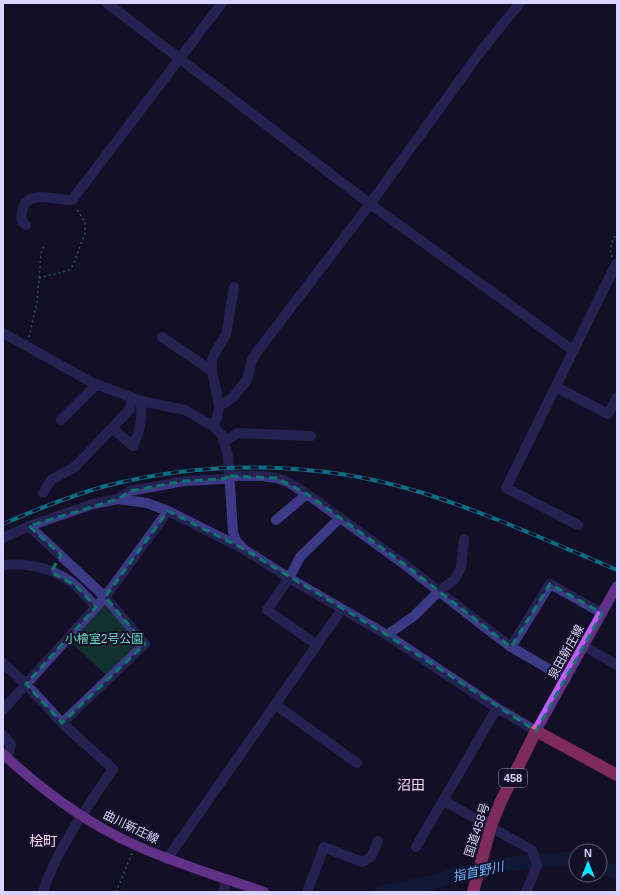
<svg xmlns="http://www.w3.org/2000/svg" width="620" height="895" font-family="Helvetica,'Noto Sans JP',sans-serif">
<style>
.green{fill:#12302f}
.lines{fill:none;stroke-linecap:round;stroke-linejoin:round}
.river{stroke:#0c2248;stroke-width:14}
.path{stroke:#2fb8b0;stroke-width:1.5;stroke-dasharray:2 3;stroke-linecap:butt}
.minor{stroke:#3d3a85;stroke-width:10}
.major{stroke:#c25bff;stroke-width:10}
.highway{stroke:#ff4fa3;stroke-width:12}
.rail-casing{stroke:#00e5ff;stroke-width:4}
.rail{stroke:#130f26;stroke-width:2.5;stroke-dasharray:8;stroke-linecap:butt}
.marked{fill:none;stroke:#0f766e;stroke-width:3;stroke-dasharray:8 5;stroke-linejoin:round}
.labels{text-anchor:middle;stroke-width:4;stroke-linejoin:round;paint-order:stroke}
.shield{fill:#130f26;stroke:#9e99be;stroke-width:1}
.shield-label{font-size:11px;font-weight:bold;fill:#d9d4ff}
.park-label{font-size:12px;fill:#5fe0c0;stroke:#130f26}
.street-label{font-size:12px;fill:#d9d4ff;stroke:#130f26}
.water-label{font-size:13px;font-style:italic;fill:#62b6ff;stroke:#130f26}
.quarter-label{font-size:14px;fill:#ffd6f0;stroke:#130f26}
</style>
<rect width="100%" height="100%" fill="#130f26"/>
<!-- green -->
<path class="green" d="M107,605L136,640L137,646L107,676L70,641L101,606Z"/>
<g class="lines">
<!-- river -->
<path class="river" d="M600,867L617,873
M381,892L431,883L462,873L502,865L528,862L576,858"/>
<!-- path -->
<path class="path" d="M612,257C609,247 612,241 617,233
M39,278L41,253L45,244
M29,337L37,302L39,278L63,272L69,270L73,265L85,233V222L76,208
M116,892L132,853"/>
<!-- minor -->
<path class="minor" d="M107,3L370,204L574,351
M26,225C22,222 20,219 22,214C22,212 23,208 24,205C32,190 59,201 72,200L222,3
M3,333L93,383L141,401L185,410L213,426L222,435L228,456L233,532L236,541L241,546
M162,337L212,371L219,405
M212,371V360L216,351L226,335L234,287
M556,387L608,414L617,398
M61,420L97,384
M213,426L218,415L219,405L225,403L233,397L247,380L252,360L257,352L370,204L484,47L520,3
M112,428L133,446C141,429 142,420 141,401
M224,442L238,433L311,436
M43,493L51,480L75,467L130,409L132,397
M118,499L130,491L184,481L223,479L230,476H262L277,478L288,482L307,494L404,564L486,628L511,647L566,679
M276,520L307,494
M578,525L506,488L616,264
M29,526L105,597L145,644L62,723
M3,538L29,526L93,504L118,499L147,503L168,511L242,548L289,578L387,635L497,708L536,731
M3,565C30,563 55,568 76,586C83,593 90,600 96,607
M387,635L414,616L439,591L454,580L461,568L464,539
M317,645L267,610L289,578L300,557L340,518
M584,646L617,665
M511,647L550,584L602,613
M3,663L26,684L62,723L113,769C88,806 56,850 43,892
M276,705L357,763
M3,710L105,597L168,511
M3,735L11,744L8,758L3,759
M444,801L532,850L537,866L526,892
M416,847L497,708
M167,859L342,609
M223,892L227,879
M307,892L324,847L362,862L371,857L378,841"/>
<!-- major -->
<path class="major" d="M536,731L617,586
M3,754C42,790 86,823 135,845C177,864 221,877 264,892"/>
<!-- highway -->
<path class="highway" d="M473,892L491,826L501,801L536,731L617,775"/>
<!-- rail casing -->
<g class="rail-casing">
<path id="rail" d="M3,524C35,510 68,497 102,487C206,459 320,461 423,493C489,514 553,543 617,570"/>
</g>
<!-- rail -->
<use href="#rail" class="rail"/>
</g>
<!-- marked area -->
<path d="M0 0H620V895H0ZM230,476L277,478L307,494L404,564L511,647L550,584L602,613L536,731L387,635L242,548L168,511L105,597L145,644L62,723L26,684L96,607L76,586L51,572L61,555L29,526L118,499L130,491L184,481L223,479Z" fill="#130f26" fill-opacity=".55" fill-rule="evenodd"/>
<path class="marked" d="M230,476L277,478L307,494L404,564L511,647L550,584L602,613L536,731L387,635L242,548L168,511L105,597L145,644L62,723L26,684L96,607L76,586L51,572L61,555L29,526L118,499L130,491L184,481L223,479Z"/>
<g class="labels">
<!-- shield labels -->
<rect class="shield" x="499" y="769" width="28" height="18" rx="3"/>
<g class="shield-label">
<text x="513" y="782">458</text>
</g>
<!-- park labels -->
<g class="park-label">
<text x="104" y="643">小檜室2号公園</text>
</g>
<!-- street labels -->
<g class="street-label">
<text transform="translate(566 652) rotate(-61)" y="4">泉田新庄線</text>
<text transform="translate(131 827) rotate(26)" y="4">曲川新庄線</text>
<text transform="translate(477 830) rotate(-72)" y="4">国道458号</text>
</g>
<!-- water labels -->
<g class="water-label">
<text transform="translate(478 871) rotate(-12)" y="5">指首野川</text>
</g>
<!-- quarter labels -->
<g class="quarter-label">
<text x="411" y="790">沼田</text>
<text x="43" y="846">桧町</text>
</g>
</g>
<!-- border -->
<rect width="620" height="895" fill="none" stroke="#d9d4ff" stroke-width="8"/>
<!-- north arrow -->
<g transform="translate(588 863)"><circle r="19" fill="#130f26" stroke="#625e7d"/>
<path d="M0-3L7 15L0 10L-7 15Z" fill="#00e5ff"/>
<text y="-6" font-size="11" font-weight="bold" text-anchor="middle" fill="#d9d4ff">N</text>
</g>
</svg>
